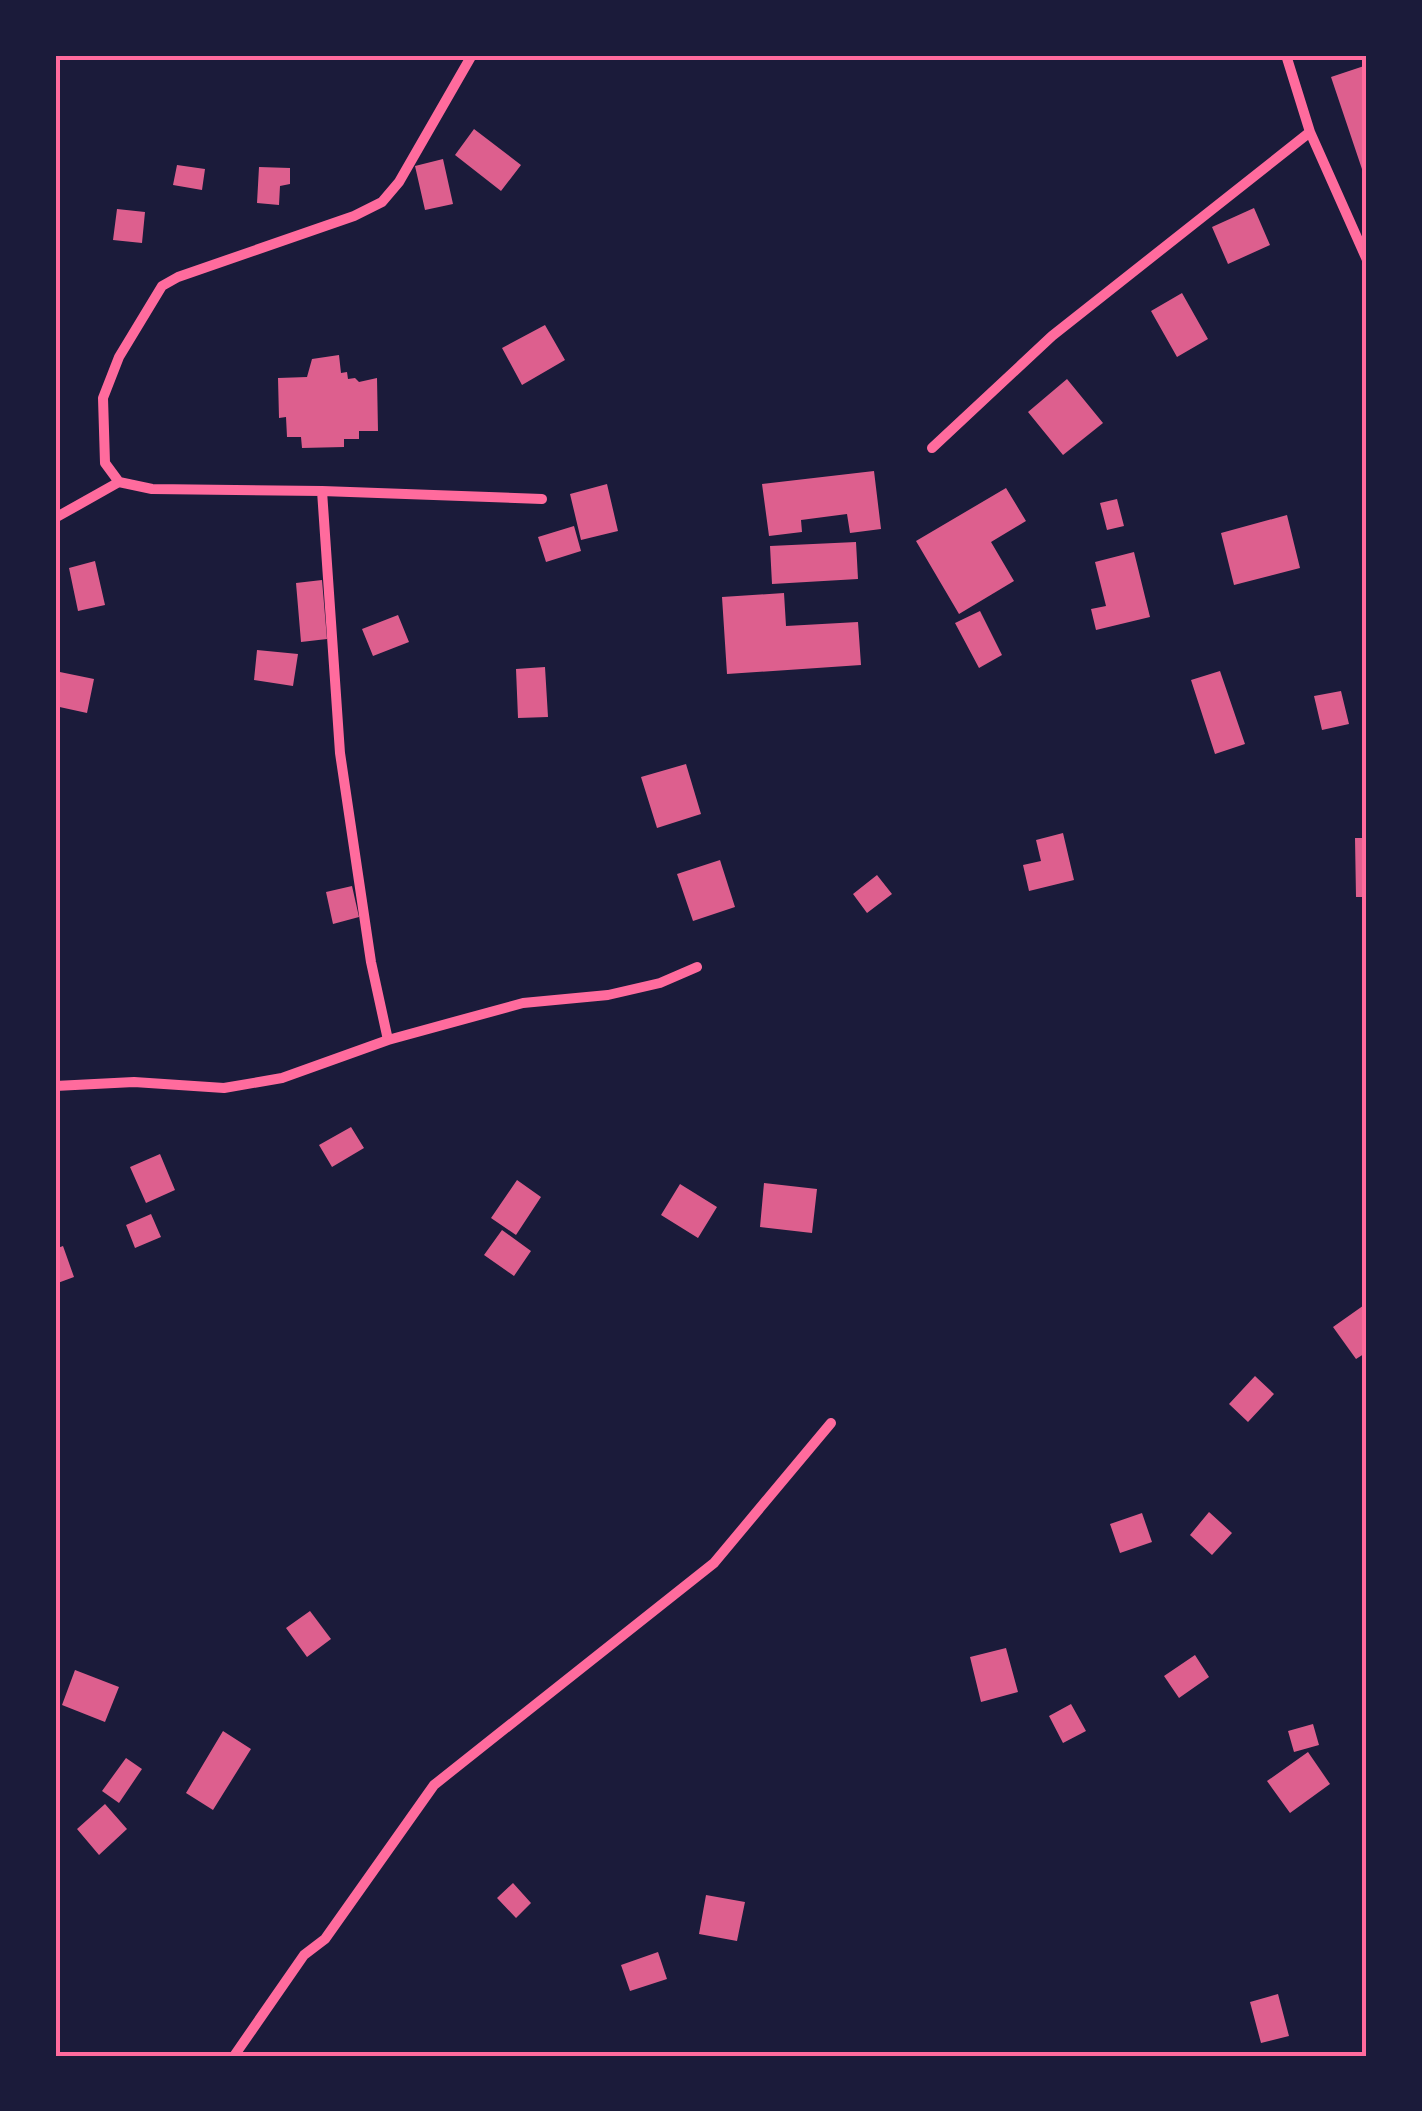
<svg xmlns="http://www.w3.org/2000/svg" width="1422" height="2111" font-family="Figtree,sans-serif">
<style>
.building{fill:#dd5f8e}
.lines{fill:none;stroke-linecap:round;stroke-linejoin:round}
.minor{stroke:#ff6b9d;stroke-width:10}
.neatline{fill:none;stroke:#ff6b9d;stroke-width:4}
</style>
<rect width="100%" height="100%" fill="#1b1b3a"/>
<!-- building -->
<path class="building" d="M1367,65V181H1366L1331,77Z
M474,129L521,165L501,191L455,155Z
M443,159L453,204L425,210L415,166Z
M177,165L205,169L202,190L173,185Z
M259,167L290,168V184L280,186L279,205L257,203Z
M1254,208L1270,245L1228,264L1212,227Z
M117,209L145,212L142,243L113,240Z
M1182,293L1208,339L1177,357L1151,311Z
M545,325L565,360L522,385L502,348Z
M339,355L341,373L347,372L348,379L355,378L359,382L377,378L378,431H359V439H344V447L302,448L301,437H287L286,417L279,418L278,378L307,377L312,359Z
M1067,379L1103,423L1063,455L1028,412Z
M874,471L881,529L850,533L847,514L801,520L802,532L769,536L762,484Z
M607,484L618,531L581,540L570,494Z
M1006,488L1026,521L991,542L1014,581L959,614L916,541Z
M1117,499L1124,526L1107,530L1100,503Z
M1287,515L1300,568L1234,585L1221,533Z
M574,526L581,551L546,562L538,537Z
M856,542L858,579L772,584L770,546Z
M1134,552L1150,617L1096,630L1091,609L1106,606L1095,562Z
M95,561L105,605L78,611L69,568Z
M322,580L327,639L301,642L296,583Z
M784,593L786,626L858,622L861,665L727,674L722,597Z
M980,611L1002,655L979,668L955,623Z
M398,615L409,642L373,656L362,629Z
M257,650L298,654L293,686L254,680Z
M545,667L548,717L518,718L516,669Z
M55,671L94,679L87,713L55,706Z
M1220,671L1245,744L1215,754L1191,680Z
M1341,691L1349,724L1322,730L1314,696Z
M686,764L701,814L657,828L641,777Z
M1063,833L1074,880L1029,891L1023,865L1041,861L1036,840Z
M1355,838H1367V897H1356Z
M720,860L735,907L693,921L677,874Z
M877,875L892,894L867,913L853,894Z
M352,886L359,917L333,924L326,892Z
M351,1127L364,1148L332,1167L319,1145Z
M160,1154L175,1190L146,1203L130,1167Z
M517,1180L541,1197L516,1235L491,1218Z
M764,1183L817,1189L812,1233L760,1227Z
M680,1184L717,1207L698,1238L661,1215Z
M151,1214L161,1237L135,1248L126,1225Z
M502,1230L531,1251L514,1276L484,1255Z
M63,1246L74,1277L55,1284V1249Z
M1367,1303V1352L1356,1359L1333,1327Z
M1255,1376L1274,1394L1248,1422L1229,1404Z
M1209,1512L1232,1533L1212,1555L1190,1535Z
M1142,1513L1152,1542L1120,1553L1110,1524Z
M310,1611L331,1639L307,1657L286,1628Z
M1006,1648L1018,1692L981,1702L970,1657Z
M1195,1655L1209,1677L1179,1698L1164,1676Z
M75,1670L119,1687L105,1722L62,1705Z
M1071,1704L1086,1731L1063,1743L1049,1716Z
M1313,1724L1319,1745L1294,1752L1288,1731Z
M223,1731L251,1749L213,1810L186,1793Z
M1308,1752L1330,1784L1290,1813L1267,1781Z
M126,1758L142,1769L119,1803L102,1791Z
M105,1804L127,1829L99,1855L77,1829Z
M513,1883L531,1903L516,1918L497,1898Z
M706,1895L745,1902L737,1941L699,1934Z
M658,1952L667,1979L630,1991L621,1965Z
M1278,1994L1289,2036L1261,2043L1250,2002Z"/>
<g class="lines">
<!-- minor -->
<path class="minor" d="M1286,55L1310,132L1367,260
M932,448L1052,336L1310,132
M322,491L152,489L119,482L105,463L103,398L119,357L162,286L178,277L354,216L382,202L399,182L472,55
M55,518L119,482
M388,1040L371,962L340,753L322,491L542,499
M55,1086L134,1082L224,1088L282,1078L388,1040L523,1003L608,995L660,983L697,967
M234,2056L304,1955L325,1939L434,1785L714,1563L831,1423"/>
</g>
<!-- border -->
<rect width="1422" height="2111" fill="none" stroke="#1b1b3a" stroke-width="115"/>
<rect x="58" y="58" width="1306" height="1996" class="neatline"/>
</svg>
